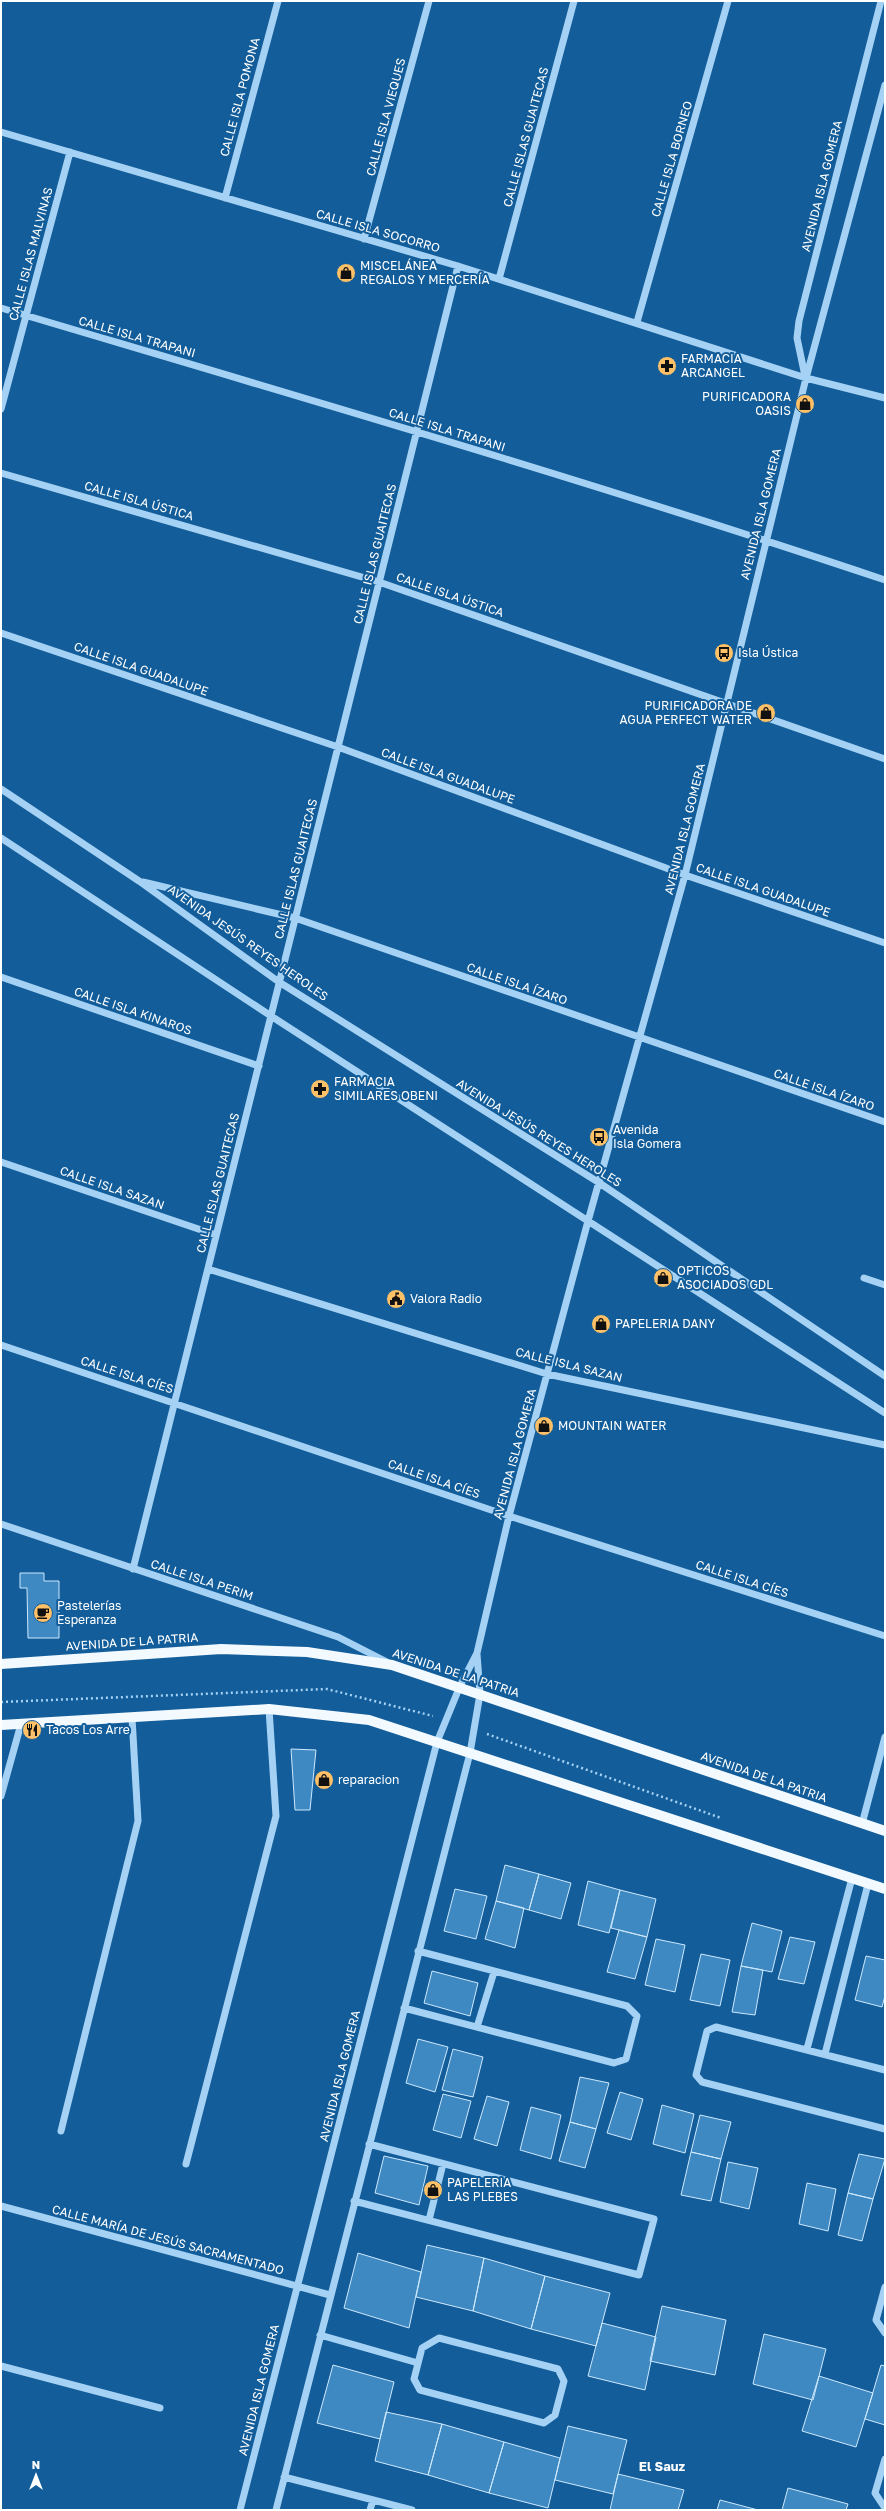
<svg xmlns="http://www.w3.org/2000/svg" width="886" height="2511" font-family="'Golos Text',sans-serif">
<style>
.building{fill:#3f89c3;stroke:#cde9fe}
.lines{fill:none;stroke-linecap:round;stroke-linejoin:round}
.path{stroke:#a5d2f4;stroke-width:2.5;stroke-dasharray:2 3;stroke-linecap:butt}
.minor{stroke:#a5d2f4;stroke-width:7}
.major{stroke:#f2f9ff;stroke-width:10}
.labels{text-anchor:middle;stroke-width:4;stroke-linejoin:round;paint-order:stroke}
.street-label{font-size:12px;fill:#fff;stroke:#125d9a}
.poi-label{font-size:12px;fill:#fff;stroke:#125d9a;text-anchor:start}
.neighbourhood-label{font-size:13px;font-weight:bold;fill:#fff;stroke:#125d9a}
</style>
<rect width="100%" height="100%" fill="#125d9a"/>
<!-- building -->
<path class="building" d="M20,1573H44V1581H59V1638H28L27,1588H20Z
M291,1749L316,1750L310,1810H295Z
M505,1865L539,1874L529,1910L496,1901Z
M539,1874L571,1883L561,1919L529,1910Z
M588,1881L620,1890L609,1933L578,1925Z
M455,1889L487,1896L476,1939L444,1931Z
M620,1890L656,1899L647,1937L611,1928Z
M496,1901L524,1908L515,1948L485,1939Z
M752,1923L782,1931L772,1972L741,1966Z
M619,1930L647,1937L635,1979L607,1972Z
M790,1937L815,1942L804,1984L778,1979Z
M656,1939L685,1945L675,1992L645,1985Z
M701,1954L730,1960L720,2006L690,2000Z
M866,1956L885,1960V1996L882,2007L855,2000Z
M741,1966L763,1970L755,2015L732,2012Z
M432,1971L478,1983L470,2016L424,2003Z
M418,2039L448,2047L435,2092L406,2083Z
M453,2049L483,2057L473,2097L442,2090Z
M580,2077L609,2083L596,2129L570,2122Z
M620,2092L643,2099L631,2140L607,2133Z
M443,2094L471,2101L461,2138L433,2130Z
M487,2096L509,2102L497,2146L474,2139Z
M662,2105L694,2114L685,2153L653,2144Z
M531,2107L561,2115L551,2159L520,2150Z
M700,2115L731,2122L721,2159L691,2152Z
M570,2122L596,2129L585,2168L559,2161Z
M691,2152L721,2159L711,2201L681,2195Z
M859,2154L885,2159L873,2199L848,2193Z
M384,2156L428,2166L419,2205L375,2193Z
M728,2162L758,2168L749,2209L720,2202Z
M807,2183L836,2189L828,2231L799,2224Z
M848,2193L873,2199L862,2241L838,2235Z
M427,2245L484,2258L473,2311L416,2297Z
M358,2253L421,2272L409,2328L344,2308Z
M484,2258L545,2276L531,2329L473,2311Z
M545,2276L610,2293L596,2346L531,2329Z
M662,2306L726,2320L715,2375L650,2361Z
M602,2323L656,2337L645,2390L588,2376Z
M764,2334L826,2349L813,2400L753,2384Z
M333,2365L394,2382L380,2439L317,2423Z
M881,2365L885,2366V2425L865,2419Z
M819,2376L873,2393L856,2447L802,2431Z
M386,2412L442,2424L428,2475L375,2461Z
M442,2424L504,2442L489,2493L428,2475Z
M568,2426L627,2440L613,2494L555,2480Z
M504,2442L560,2458L548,2508L489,2493Z
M618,2474L684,2490L678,2510H610Z
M788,2488L848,2504L846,2510H782Z
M720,2500L758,2510H717Z"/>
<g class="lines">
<!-- path -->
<path class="path" d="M1,1702L327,1689L433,1716
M487,1734L721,1818"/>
<!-- minor -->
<path class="minor" d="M1,132L458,266L806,378L885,398
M225,198L278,1
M364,239L429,1
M499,279L574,1
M1,308C297,396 593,482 885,580
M637,322L728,1
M805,376L797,338L799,321L881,1
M1,409L70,152
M1,473L379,582L885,759
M1,633L338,747L685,875L885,943
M1,789L139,881L279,982L598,1182L885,1376
M1,838L271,1016L885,1413
M143,882L295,918L885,1122
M1,977L259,1066
M1,1162L216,1235
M208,1269L547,1374L885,1445
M864,1278L885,1285
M1,1345L509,1516L885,1636
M1,1524L338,1637L387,1662
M133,1569L458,266
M1,1796L21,1724
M862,1824L885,1737
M404,2008L614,2063L626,2059L637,2016L627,2006L418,1951
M477,2027L494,1972
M807,2049L852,1878
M825,2054L868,1884
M885,2070L716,2027L707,2031L696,2075L702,2082L885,2129
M61,2131L138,1821L132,1718
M186,2164L276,1816L269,1709
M354,2201L639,2275L654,2219L369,2144
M1,2206L330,2295
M429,2220L443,2164
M885,2287L876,2320L885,2333
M320,2335L418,2363
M439,2338L558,2369L564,2381L555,2415L544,2423L420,2390L414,2379L422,2348Z
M1,2366L160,2408
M885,2459L875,2493L885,2508
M284,2477L412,2510
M240,2510L437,1742L460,1686L477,1653L509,1516L588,1221L685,875L806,378L885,85
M276,2510L470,1753L480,1694L477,1654
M370,2510L373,2500"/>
<!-- major -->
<path class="major" d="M1,1664L221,1649L307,1652L392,1665L885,1831
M1,1725L269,1709L369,1720L885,1889"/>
</g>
<!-- icons -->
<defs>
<g id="shop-disc" transform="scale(1)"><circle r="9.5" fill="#ffc168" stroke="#125d9a"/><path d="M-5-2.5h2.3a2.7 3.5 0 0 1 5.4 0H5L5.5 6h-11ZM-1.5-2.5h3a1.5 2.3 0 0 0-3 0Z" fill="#111"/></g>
<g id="pharmacy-disc" transform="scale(1)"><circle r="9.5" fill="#ffc168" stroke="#125d9a"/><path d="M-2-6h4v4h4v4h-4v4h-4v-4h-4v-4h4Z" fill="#111"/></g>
<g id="bus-disc" transform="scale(1)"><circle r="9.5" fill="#ffc168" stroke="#125d9a"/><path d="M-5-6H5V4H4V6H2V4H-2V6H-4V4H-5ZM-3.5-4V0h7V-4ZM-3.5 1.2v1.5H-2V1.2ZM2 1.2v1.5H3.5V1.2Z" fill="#111"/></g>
<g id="civic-disc" transform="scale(1)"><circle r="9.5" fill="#ffc168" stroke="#125d9a"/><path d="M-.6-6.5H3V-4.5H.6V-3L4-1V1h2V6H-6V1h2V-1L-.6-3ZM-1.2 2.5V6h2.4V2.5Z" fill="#111"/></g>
<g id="cafe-disc" transform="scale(1)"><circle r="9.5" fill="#ffc168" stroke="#125d9a"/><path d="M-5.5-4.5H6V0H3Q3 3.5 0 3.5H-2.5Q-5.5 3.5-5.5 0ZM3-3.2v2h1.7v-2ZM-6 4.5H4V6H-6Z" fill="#111"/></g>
<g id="restaurant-disc" transform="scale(1)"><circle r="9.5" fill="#ffc168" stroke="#125d9a"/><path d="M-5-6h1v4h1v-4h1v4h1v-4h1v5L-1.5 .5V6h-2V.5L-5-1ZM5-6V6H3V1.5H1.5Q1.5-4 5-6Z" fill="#111"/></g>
</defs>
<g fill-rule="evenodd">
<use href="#shop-disc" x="346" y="273"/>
<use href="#pharmacy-disc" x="667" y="366"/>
<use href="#shop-disc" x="805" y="404"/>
<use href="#bus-disc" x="724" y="653"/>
<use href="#shop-disc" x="766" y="713"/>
<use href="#pharmacy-disc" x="320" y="1089"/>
<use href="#bus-disc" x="599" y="1137"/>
<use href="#shop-disc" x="663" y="1278"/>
<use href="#civic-disc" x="396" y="1299"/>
<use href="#shop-disc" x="601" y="1324"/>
<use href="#shop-disc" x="544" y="1426"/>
<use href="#cafe-disc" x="43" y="1613"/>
<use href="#restaurant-disc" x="32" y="1730"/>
<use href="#shop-disc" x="324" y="1780"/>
<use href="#shop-disc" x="433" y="2190"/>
</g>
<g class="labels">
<!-- street labels -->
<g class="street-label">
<text transform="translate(240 97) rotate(-75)" y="4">CALLE ISLA POMONA</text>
<text transform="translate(386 117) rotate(-75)" y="4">CALLE ISLA VIEQUES</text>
<text transform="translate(526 137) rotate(-75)" y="4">CALLE ISLAS GUAITECAS</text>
<text transform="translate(672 159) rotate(-74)" y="4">CALLE ISLA BORNEO</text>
<text transform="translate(822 186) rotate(-76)" y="4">AVENIDA ISLA GOMERA</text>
<text transform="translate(378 231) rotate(16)" y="4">CALLE ISLA SOCORRO</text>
<text transform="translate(31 254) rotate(-75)" y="4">CALLE ISLAS MALVINAS</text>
<text transform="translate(137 337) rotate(16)" y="4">CALLE ISLA TRAPANI</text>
<text transform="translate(447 430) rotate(17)" y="4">CALLE ISLA TRAPANI</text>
<text transform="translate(139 501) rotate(16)" y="4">CALLE ISLA ÚSTICA</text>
<text transform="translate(761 514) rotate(-76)" y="4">AVENIDA ISLA GOMERA</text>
<text transform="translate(375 554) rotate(-76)" y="4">CALLE ISLAS GUAITECAS</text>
<text transform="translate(450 595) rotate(19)" y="4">CALLE ISLA ÚSTICA</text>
<text transform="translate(141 669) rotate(19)" y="4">CALLE ISLA GUADALUPE</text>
<text transform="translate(448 776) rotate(20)" y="4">CALLE ISLA GUADALUPE</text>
<text transform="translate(685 829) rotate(-76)" y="4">AVENIDA ISLA GOMERA</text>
<text transform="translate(296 869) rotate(-76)" y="4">CALLE ISLAS GUAITECAS</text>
<text transform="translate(763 890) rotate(19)" y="4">CALLE ISLA GUADALUPE</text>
<text transform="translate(248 943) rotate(35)" y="4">AVENIDA JESÚS REYES HEROLES</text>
<text transform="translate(517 984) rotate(19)" y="4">CALLE ISLA ÍZARO</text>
<text transform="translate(133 1011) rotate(19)" y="4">CALLE ISLA KINAROS</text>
<text transform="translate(824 1090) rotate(19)" y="4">CALLE ISLA ÍZARO</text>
<text transform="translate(539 1133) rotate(32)" y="4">AVENIDA JESÚS REYES HEROLES</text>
<text transform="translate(218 1183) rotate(-76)" y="4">CALLE ISLAS GUAITECAS</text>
<text transform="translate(112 1188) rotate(19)" y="4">CALLE ISLA SAZAN</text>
<text transform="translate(569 1365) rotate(14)" y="4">CALLE ISLA SAZAN</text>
<text transform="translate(127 1375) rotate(18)" y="4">CALLE ISLA CÍES</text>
<text transform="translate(515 1454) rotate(-75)" y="4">AVENIDA ISLA GOMERA</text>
<text transform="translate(434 1479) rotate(19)" y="4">CALLE ISLA CÍES</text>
<text transform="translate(742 1579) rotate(18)" y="4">CALLE ISLA CÍES</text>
<text transform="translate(202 1580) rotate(18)" y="4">CALLE ISLA PERIM</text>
<text transform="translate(132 1642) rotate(-4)" y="4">AVENIDA DE LA PATRIA</text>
<text transform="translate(456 1673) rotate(18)" y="4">AVENIDA DE LA PATRIA</text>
<text transform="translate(764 1777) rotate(19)" y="4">AVENIDA DE LA PATRIA</text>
<text transform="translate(340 2076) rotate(-76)" y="4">AVENIDA ISLA GOMERA</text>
<text transform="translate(168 2240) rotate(15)" y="4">CALLE MARÍA DE JESÚS SACRAMENTADO</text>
<text transform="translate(259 2390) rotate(-76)" y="4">AVENIDA ISLA GOMERA</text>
</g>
<!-- poi labels -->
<g class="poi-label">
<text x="360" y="270">MISCELÁNEA<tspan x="360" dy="14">REGALOS Y MERCERÍA</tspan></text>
<text x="681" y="363">FARMACIA<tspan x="681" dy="14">ARCANGEL</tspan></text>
<text x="791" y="401" text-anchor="end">PURIFICADORA<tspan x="791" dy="14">OASIS</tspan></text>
<text x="738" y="657">Isla Ústica</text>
<text x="752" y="710" text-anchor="end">PURIFICADORA DE<tspan x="752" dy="14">AGUA PERFECT WATER</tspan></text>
<text x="334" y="1086">FARMACIA<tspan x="334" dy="14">SIMILARES OBENI</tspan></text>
<text x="613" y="1134">Avenida<tspan x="613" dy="14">Isla Gomera</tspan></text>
<text x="677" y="1275">OPTICOS<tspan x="677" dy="14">ASOCIADOS GDL</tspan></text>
<text x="410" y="1303">Valora Radio</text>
<text x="615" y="1328">PAPELERIA DANY</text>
<text x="558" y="1430">MOUNTAIN WATER</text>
<text x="57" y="1610">Pastelerías<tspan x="57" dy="14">Esperanza</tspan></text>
<text x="46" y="1734">Tacos Los Arre</text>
<text x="338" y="1784">reparacion</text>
<text x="447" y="2187">PAPELERIA<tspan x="447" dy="14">LAS PLEBES</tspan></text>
</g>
<!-- neighbourhood labels -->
<g class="neighbourhood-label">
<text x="662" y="2471">El Sauz</text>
</g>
</g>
<!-- border -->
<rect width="886" height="2511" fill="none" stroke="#ffffff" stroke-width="4"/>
<!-- north arrow -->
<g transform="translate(36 2475)" stroke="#125d9a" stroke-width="3" paint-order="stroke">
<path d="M0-3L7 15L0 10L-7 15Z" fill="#ffffff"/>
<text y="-6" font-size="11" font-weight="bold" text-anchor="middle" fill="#ffffff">N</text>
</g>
</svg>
